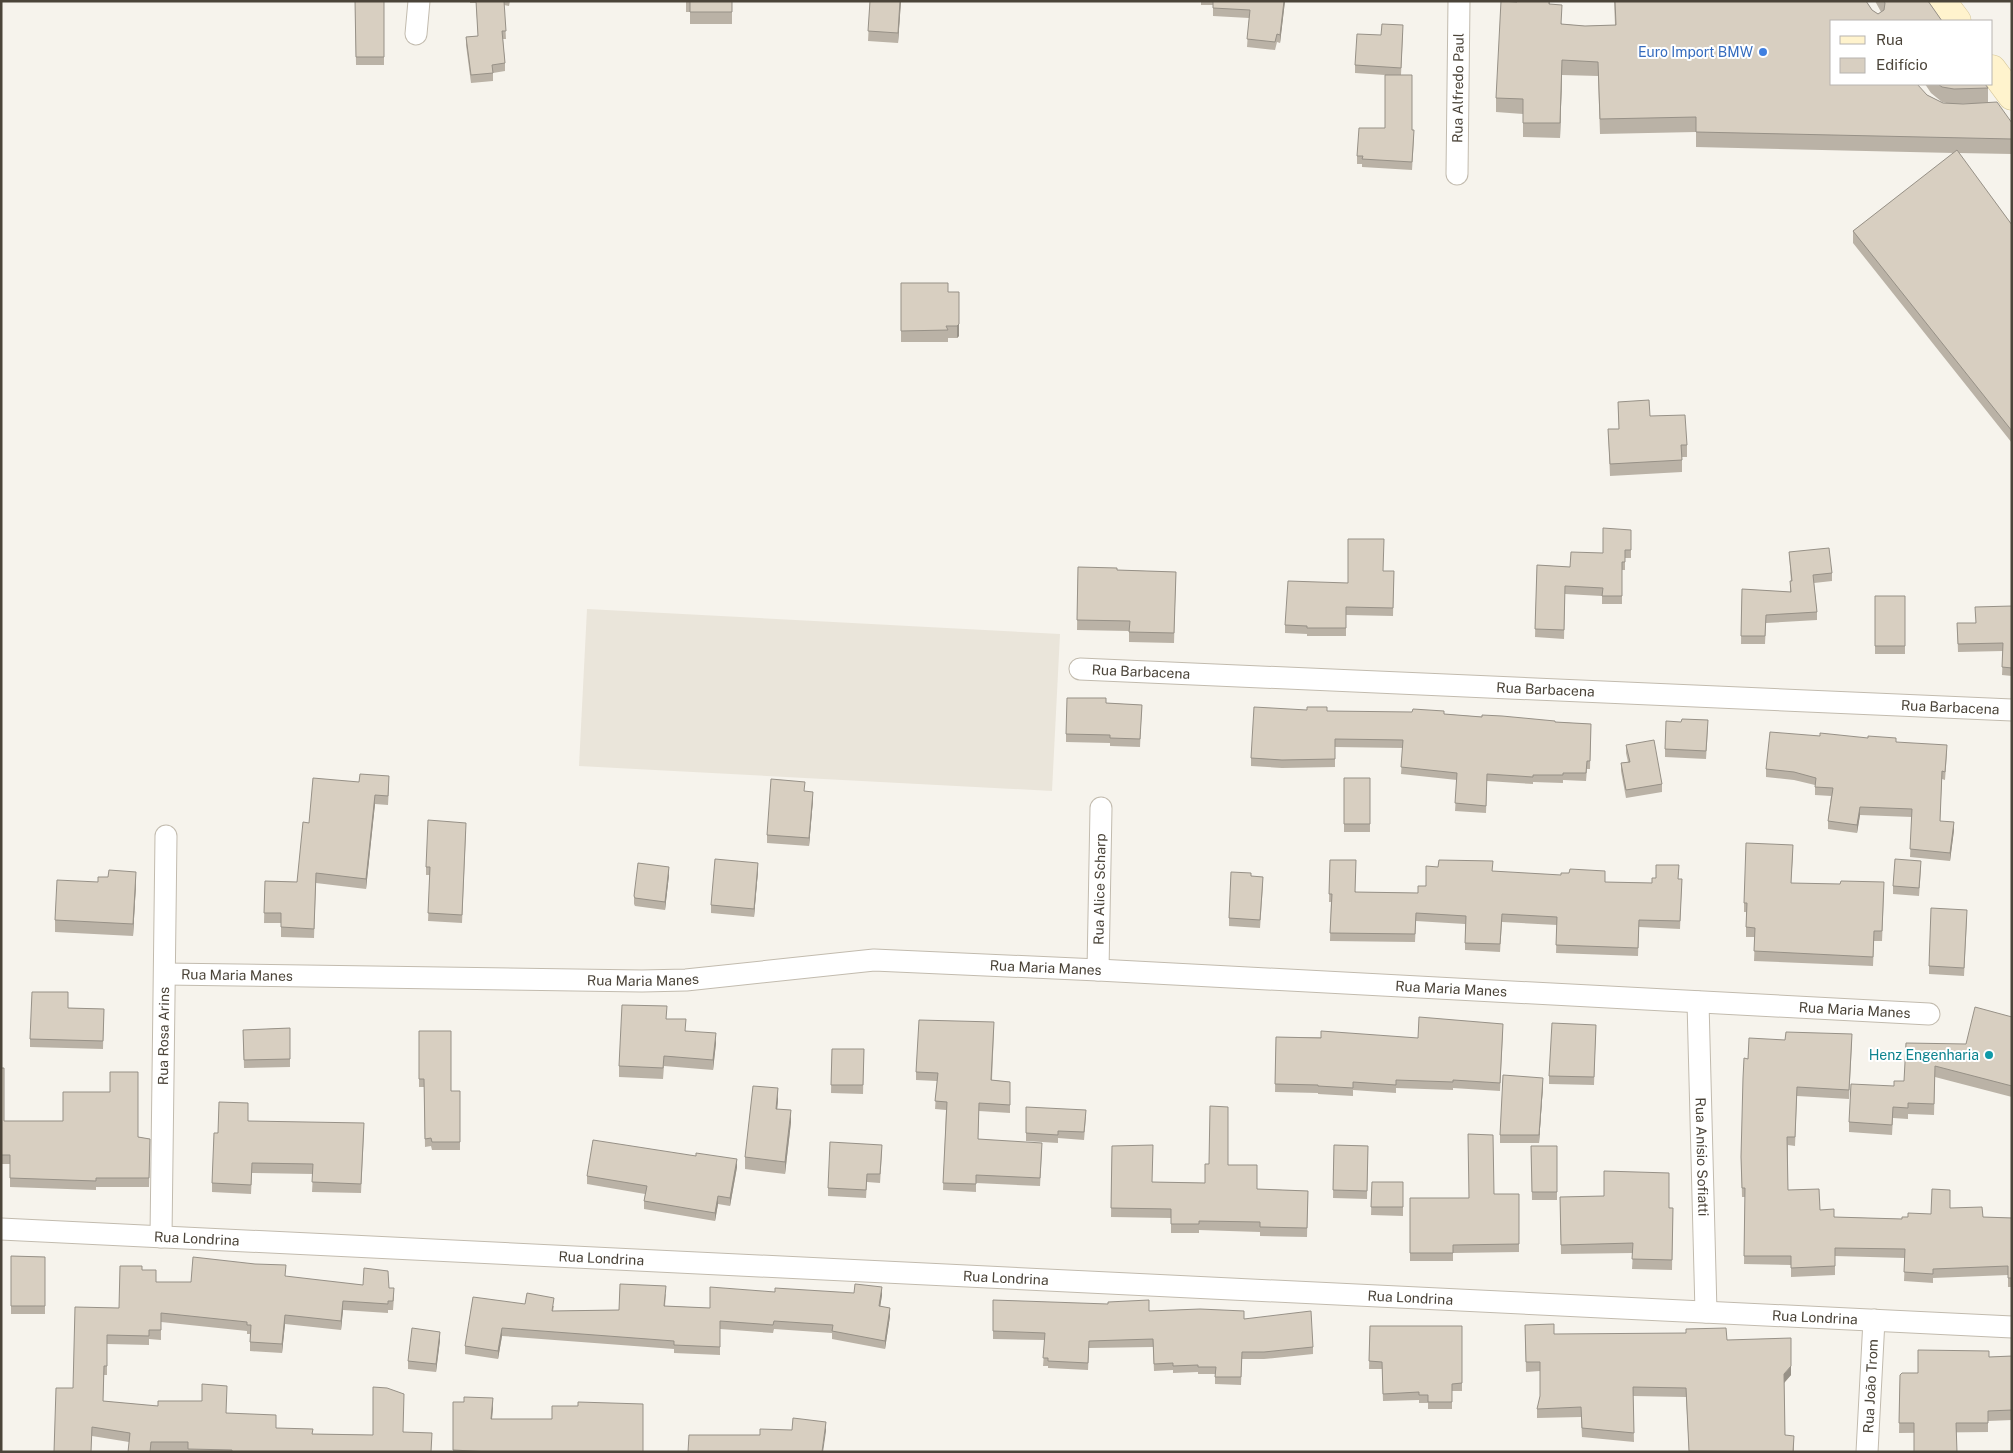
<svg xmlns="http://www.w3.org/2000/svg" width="2013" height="1453" font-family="'Public Sans',sans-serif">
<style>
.residential{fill:#eae5da}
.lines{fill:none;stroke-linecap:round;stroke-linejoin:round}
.street-casing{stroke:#c2bbae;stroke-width:23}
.secondary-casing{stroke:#d6c79b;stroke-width:29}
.street{stroke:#fff;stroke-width:21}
.secondary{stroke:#fff3cd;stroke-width:28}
.wall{fill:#bab2a6;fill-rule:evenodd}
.shaded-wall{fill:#979187}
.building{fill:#d8cfc1;stroke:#979187}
.shop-dot{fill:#3f7fe0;stroke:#fff;stroke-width:2}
.culture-dot{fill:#0f9aa8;stroke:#fff;stroke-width:2}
.labels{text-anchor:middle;stroke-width:4;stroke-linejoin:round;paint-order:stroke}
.shop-label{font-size:14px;fill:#366cbe;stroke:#fff;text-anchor:end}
.street-label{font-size:14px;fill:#4b4439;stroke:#fff}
.culture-label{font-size:14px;fill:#0d838f;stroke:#fff;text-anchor:end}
</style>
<rect width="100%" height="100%" fill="#f6f3ec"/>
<!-- residential -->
<path class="residential" d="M587,609L1060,634L1052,791L579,766Z"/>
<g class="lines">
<!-- street casing -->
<g class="street-casing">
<g id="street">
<path d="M416,34L419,1"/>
<path id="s1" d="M1457,174L1459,1"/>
<path id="s2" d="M1080,669L2012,710"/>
<path id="s3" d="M1098,970L1101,808"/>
<path id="s4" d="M165,974L642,981L686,980L874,960L1098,970L1929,1014"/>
<path id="s5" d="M1698,1002L1706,1312"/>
<path id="s6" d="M1,1229L2012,1327"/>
<path id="s7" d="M161,1237L166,836"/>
<path id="s8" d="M1867,1452L1874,1320"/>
</g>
</g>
<!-- secondary casing -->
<g class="secondary-casing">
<path id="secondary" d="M1942,1L1957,21
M1992,69L2012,96"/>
</g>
<!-- street -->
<use href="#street" class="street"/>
<!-- secondary -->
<use href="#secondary" class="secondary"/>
</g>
<!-- wall -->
<path class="wall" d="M355,1H384V65H356Z
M470,1H510L509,6L504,5L506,39H503L505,63V71L493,73V81L471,83L466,45V37L478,36L476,3H470Z
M686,1H732V24H690V12H686Z
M870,1H901L898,43L868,41Z
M1201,1H1285L1280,43L1277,42L1275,50L1247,47L1249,18L1213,16V5H1201Z
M1517,1H1550V4L1562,24L1585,26L1615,25L1614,1H1866L1872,10L1878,14L1881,12L1875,1H1928L1942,21H1832L1927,95L1943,103L1951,104L1942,102L1931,93L1925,84H1985L1988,88V103L2012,123V154L1958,153L2012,225V443L1853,243V231L1954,153L1696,147V132L1600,134L1598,76L1562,75L1560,138L1523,137V114L1496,112V98ZM1985,103L1963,104H1957Z
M1403,33L1401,75L1414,138L1412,170L1362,167V164H1357V156L1385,128V75L1355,73V65L1381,35Z
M901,283L948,292H959V336L957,338H948V342H901Z
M1618,402L1650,416L1687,445V457H1682V472L1610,476L1608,429H1619Z
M1631,530V558H1625V570H1622V604H1602V596L1565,594L1564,639L1535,637L1537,565L1570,567L1603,553Z
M1789,552L1832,573V581L1814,583L1817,612V620L1766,623L1765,644H1741L1742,589L1790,592V581H1791Z
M1078,567L1117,570L1176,572L1174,643L1129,642V631L1077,630Z
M1383,571H1394L1393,616L1346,615V636H1307V634L1285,633V625L1348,583Z
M1875,596H1905V654H1875Z
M2012,606V676L2002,675L2003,651L1958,652L1957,623H1975Z
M1106,703L1142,705L1140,747L1110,746V743L1066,742V734Z
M1327,711L1444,714L1555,722L1591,724L1590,769H1587L1586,781L1563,780V783L1533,782V784L1487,781L1486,813L1455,811L1457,780L1401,774L1403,748L1335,747V767L1282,768L1251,766V758Z
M1708,728L1706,759L1665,757V749Z
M1820,736L1896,743L1947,753L1945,780L1942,779L1940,821L1954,830L1950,861L1910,857L1912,817L1860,815L1857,833L1828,829V821L1831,796L1815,795V785L1794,780L1766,777V769Z
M1626,745L1662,784V792L1626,798L1621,771V763L1628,762L1626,753Z
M1344,778H1370V832H1344Z
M389,786L388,805L375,804L366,889L316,883L314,938L281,937V923H264L265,881L297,882L309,823Z
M804,791L813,800L809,846L767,843V835Z
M466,831L462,923L428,921L430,875H426V867Z
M1793,855L1791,883L1884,892L1882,941H1874L1873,966L1754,961L1755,937H1746V912H1744V903Z
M1330,860L1356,892L1418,893L1426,886L1493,871L1605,882L1652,883L1682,879L1680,929L1639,927L1638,956L1556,953L1557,925L1502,922L1500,952L1465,950V924L1416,921L1415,942L1330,941L1331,902H1329Z
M1921,869L1919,896L1893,894V886Z
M758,871L754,917L711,913V905Z
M669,875L665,910L635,906L634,904V896Z
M1251,876L1263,885L1260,928L1229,926V918Z
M98,882L136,884L133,936L55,932V920Z
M1967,918L1964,976L1929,974V966Z
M68,1008L104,1009L103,1049L30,1047V1039Z
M2012,1017V1097L1935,1077L1934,1115L1908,1114V1119L1893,1118L1892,1135L1849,1132V1122L1894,1086L1904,1081Z
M667,1019L686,1031L716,1043L713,1070L664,1066L663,1079L619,1077V1066Z
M1596,1025L1594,1085L1549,1084V1076Z
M290,1028V1067L244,1068L243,1030Z
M994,1030L992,1080L1010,1082V1113L979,1111L978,1139L1042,1151L1040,1186L976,1183V1192L943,1190L946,1110L935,1109L937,1081L916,1080V1072Z
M419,1031L451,1091H460V1150H432L431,1146L425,1147L424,1087H419Z
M1503,1032L1500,1091L1453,1088V1090L1396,1088V1093L1353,1090V1096L1318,1094V1093L1275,1092L1276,1037L1418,1038Z
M1785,1040L1852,1043L1849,1099L1797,1096L1795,1146L1788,1145V1190L1820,1210L1834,1217L1902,1219L1908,1217L1931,1214L1950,1208L1983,1217L2012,1218V1287H2008V1275L1933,1278V1283L1904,1281L1905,1258L1835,1256V1275L1791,1277V1265L1744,1264L1745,1197H1742L1741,1157L1748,1059Z
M832,1049H864L863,1094L831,1093Z
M1,1068L4,1121H63L138,1137L150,1139L149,1187H96V1190L10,1187V1164H1Z
M1543,1086L1539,1143H1500V1135Z
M778,1100L777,1109L791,1122L785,1174L745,1169V1157Z
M1026,1107L1086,1117L1084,1140L1058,1138V1143L1026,1141Z
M248,1121L364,1132L361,1193L312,1192L313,1174L252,1173L251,1194L212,1192V1183L218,1133Z
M1334,1145L1368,1146L1367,1199L1333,1198Z
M1112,1146L1152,1182L1205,1183L1228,1165L1257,1189L1308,1191L1307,1237L1260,1236V1232L1199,1230V1233H1171V1218L1111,1217Z
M1531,1146H1557V1200H1532Z
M882,1153L880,1183L867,1182L866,1198L828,1196V1188Z
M737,1167L730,1206L718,1204L715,1221L644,1209V1201L645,1194L587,1184V1176Z
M1372,1182H1403V1216L1371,1215Z
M1494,1194H1519V1252L1453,1253V1261H1410V1198H1469Z
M1560,1197L1673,1208L1672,1270L1632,1269L1633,1253L1561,1254Z
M11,1256L45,1257V1314H11Z
M142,1270L156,1282H191L286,1277L389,1288L394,1297L393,1310H388V1313L343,1310L341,1330L285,1324L282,1353L250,1351V1334H247V1331L161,1322V1340L149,1339V1345L107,1344V1375H104L103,1401L227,1413L276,1428L312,1434L373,1435L403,1432L431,1452H188L151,1451L129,1442L92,1436L73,1388L119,1308Z
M775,1292L882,1295L880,1307L890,1316L885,1349L832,1339V1333L774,1329L773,1333L720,1329V1355L674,1353V1349L502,1336L498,1359L465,1354V1346L525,1304L554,1306L553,1311L619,1310L666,1294L665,1306L710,1308Z
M993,1300L1149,1311L1244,1319L1313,1347V1354L1264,1359H1242L1241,1385L1215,1384V1374H1198V1372L1173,1373V1370L1154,1371L1153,1347L1089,1348L1088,1370L1048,1368V1366H1043L1045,1340L993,1339Z
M1525,1325L1554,1334L1727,1340L1791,1375L1784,1383L1785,1435L1794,1445V1452H1689L1686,1397L1633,1396L1634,1442L1582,1437L1581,1417L1537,1418V1409L1540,1397V1371L1526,1372Z
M1370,1326H1462V1391H1452V1409H1428V1403H1419V1400L1383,1401L1382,1369H1369Z
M440,1340L436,1372L408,1369V1361Z
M2012,1356V1420L1988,1421V1432L1899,1433L1900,1375L1918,1373L1989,1357Z
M453,1402L493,1407L492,1419L643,1452H453Z"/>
<!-- shaded-wall -->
<path class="shaded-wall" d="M900,1H901L898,43V33Z
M1284,1H1285L1280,43V35Z
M1562,60V75L1560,138V123Z
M959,324V336L957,338V326Z
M813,792V800L809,846V838Z
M375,795V804L366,889V879Z
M1860,807V815L1857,833V825Z
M1954,822V830L1950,861V853Z
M758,863V871L754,917V909Z
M669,867V875L665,910V902Z
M136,872V884L133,936V924Z
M716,1033V1043L713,1070V1060Z
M1543,1078V1086L1539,1143V1135Z
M778,1088V1100L776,1121V1109Z
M791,1110V1122L785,1174V1162Z
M737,1159V1167L730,1206V1198Z
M718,1196V1204L715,1221V1213Z
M882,1287V1295L879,1314V1306Z
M343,1301V1310L341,1330V1321Z
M890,1308V1316L885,1349V1341Z
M285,1315V1324L282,1353V1344Z
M502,1328V1336L498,1359V1351Z
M440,1332V1340L436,1372V1364Z
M1791,1366V1375L1784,1383V1374Z
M493,1398V1407L491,1429V1419Z
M826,1422V1431L823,1452H822Z"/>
<!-- building -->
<path class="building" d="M355,1H384V57H356Z
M476,1H504L506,31H502L505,63L492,65L493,73L471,75L466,37L478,36Z
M690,1H732V12H690Z
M870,1H900L898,33L868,31Z
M1213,1H1284L1280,35L1277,34L1275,42L1247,39L1250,10L1213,8Z
M1501,1L1517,2V1H1549V4L1562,5L1561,24L1585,26L1616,25L1615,1H1866L1872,10L1878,14L1884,10L1885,3L1884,1H1928L1942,21H1832V84H1917L1927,95L1943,103L1963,104L1997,102L2012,123V139L1696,132V117L1600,119L1598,62L1562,60L1560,123H1523V99L1496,98Z
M1382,24L1403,25L1401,68L1355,65L1357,34L1381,35Z
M1385,75H1412V130H1414L1412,162L1362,159L1363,156H1357L1359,128H1385Z
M1938,84H1985L1988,88L1954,89L1942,87Z
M1957,150L2012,225V431L1853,231Z
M901,283H948V292H959V324L957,326H946L948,330L901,331Z
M1649,400L1650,416L1685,415L1687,445H1681L1682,460L1610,464L1608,429H1619L1618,402Z
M1603,528L1631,530V550H1625V562H1622V596H1602L1603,588L1565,586L1564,630L1535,629L1537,565L1570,567L1571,552L1603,553Z
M1348,539H1384L1383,571H1394L1393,608L1346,607V628H1307V626L1285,625L1288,581L1348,583Z
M1829,548L1832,573L1813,575L1817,612L1766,615L1765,636H1741L1742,589L1791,592L1790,581H1792L1789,552Z
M1078,567L1117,568V570L1176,572L1174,633L1129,632L1130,621L1077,620Z
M1875,596H1905V646H1875Z
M2012,606V668L2002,667L2003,643L1958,644L1957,623H1976L1975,607Z
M1067,698H1106V703L1142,705L1140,739L1110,738V735L1066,734Z
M1254,707L1307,710V707H1327V711L1412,712L1413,709L1444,711V714L1482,717V715L1502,716L1555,721V722L1591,724L1590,761H1587L1586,773H1563V775H1533V777L1487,774L1486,806L1455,803L1457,773L1401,767L1403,740L1335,739V759L1282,760L1251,758Z
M1682,719L1708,720L1706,751L1665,749L1666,721L1681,722Z
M1770,732L1820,736V733L1868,738V736L1896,738V742L1947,745L1945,772L1942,771L1940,821L1954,822L1950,853L1910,849L1912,809L1860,807L1857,825L1828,821L1833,788L1815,787L1816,778L1794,772L1766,769Z
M1654,740L1662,784L1626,790L1621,763L1630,762L1626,745Z
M360,774L389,776L388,796L375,795L366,879L316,873L314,929L281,927V913H264L265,881L297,882L303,822L309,823L313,778L359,782Z
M1344,778H1370V824H1344Z
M771,779L805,782L804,791L813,792L809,838L767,835Z
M428,820L466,823L462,915L428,913L430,867H426Z
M1746,843L1793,845L1791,883L1840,884L1841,881L1884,882L1882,931H1874L1873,957L1754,951L1755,928L1746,927L1747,903H1744Z
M715,859L758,863L754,909L711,905Z
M1895,859L1921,861L1919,888L1893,886Z
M1330,860H1356L1355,892L1418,893V886H1426V866L1438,867L1439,860L1493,861L1492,871L1561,875V873H1569L1570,869L1605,871V882L1652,883V878H1656V865H1679L1678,879H1682L1680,921L1639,920L1638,948L1556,945L1557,917L1502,914L1500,944L1465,943L1466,916L1416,913L1415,934L1330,933L1332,894H1329Z
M638,863L669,867L665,902L635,898L634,896Z
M109,870L136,872L133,924L55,920L57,880L98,882V877H108Z
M1231,872L1251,873V876L1263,877L1260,920L1229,918Z
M1931,908L1967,910L1964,968L1929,966Z
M32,992H68V1008L104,1009L103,1041L30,1039Z
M622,1005L667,1006L666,1019H686L685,1031L716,1033L713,1060L664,1056L663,1068L619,1066Z
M1975,1007L2012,1017V1086L1935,1066L1934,1104L1908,1103V1108L1893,1107L1892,1125L1849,1122L1851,1084L1894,1086V1081H1904L1906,1043L1966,1044Z
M1419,1017L1503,1024L1500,1083L1453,1080V1082L1396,1080V1085L1353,1082V1088L1318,1086V1085L1275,1084L1276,1037L1321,1038V1031L1418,1038Z
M919,1020L994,1022L991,1080L1010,1082V1105L979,1103L978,1139L1042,1143L1040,1178L976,1175V1184L943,1183L947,1102L935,1101L938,1073L916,1072Z
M1552,1023L1596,1025L1594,1077L1549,1076Z
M290,1028V1059L244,1060L243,1030Z
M419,1031H451V1091H460V1142H432L431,1138L425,1139L424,1079H419Z
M1786,1032L1852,1034L1849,1090L1797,1087L1795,1137H1787L1788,1190L1819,1189L1820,1210L1834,1209V1217L1902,1219V1217H1908V1213L1931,1214L1932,1189L1950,1190V1208L1982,1207L1983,1217L2012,1218V1278H2008V1266L1933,1269V1274L1904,1272L1905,1249L1835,1248V1266L1791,1268V1256H1744L1745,1188H1742L1741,1157L1743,1078L1744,1058L1748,1059L1749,1038L1785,1040Z
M832,1049H864L863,1085H831Z
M1,1068H4V1121H63V1092H110V1072H138V1137L150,1139L149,1178H96V1181L10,1178V1155H1Z
M1503,1075L1543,1078L1539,1135H1500Z
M753,1086L778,1088L776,1109L791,1110L785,1162L745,1157Z
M219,1102L248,1103V1121L364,1123L361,1184L312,1182L313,1164L252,1163L251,1185L212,1183L214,1133H218Z
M1210,1106L1228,1107V1165H1257V1189L1308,1191L1307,1228L1260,1227V1222L1199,1221V1224H1171V1209L1111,1208L1112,1146L1153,1145L1152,1182L1205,1183V1164H1209Z
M1026,1107L1086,1110L1084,1132L1058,1131V1135L1026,1133Z
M1468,1134L1493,1135L1494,1194H1519V1244L1453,1245V1253H1410V1198H1469Z
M593,1140L696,1156V1153L737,1159L730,1198L718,1196L715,1213L644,1201L647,1186L587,1176Z
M830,1142L882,1145L880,1174H867L866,1190L828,1188Z
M1334,1145L1368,1146L1367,1191L1333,1190Z
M1531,1146H1557V1192H1532Z
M1604,1171L1669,1173V1208H1673L1672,1260L1632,1259L1633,1243L1561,1245L1560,1197L1604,1196Z
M1372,1182H1403V1207H1371Z
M11,1256L45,1257V1306H11Z
M193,1257L255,1264L286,1265L285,1276L363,1285L364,1268L388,1271L389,1288H394L393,1301H388V1304L343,1301L341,1321L285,1315L282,1344L250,1342L251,1325H247V1322L161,1313V1330H149V1336L107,1335V1366H104L103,1401L158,1406V1401H202V1384L227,1386L226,1413L276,1415V1428L313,1429L312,1434L373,1435V1387L387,1388L404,1394L403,1432L432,1433L431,1452H232V1450L188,1449V1442H151L150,1452H128L130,1433L92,1427L91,1452H54L56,1388H73L75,1307L119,1308L120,1266H142V1270H156V1282H191Z
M620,1284L666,1286L664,1306L710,1308V1287L775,1292V1288L854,1293L855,1284L882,1287L879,1306L890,1308L885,1341L832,1331L833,1325L774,1321L773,1325L720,1321V1347L674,1345V1341L502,1328L498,1351L465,1346L473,1297L525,1304L527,1293L554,1298L552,1311L619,1310Z
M993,1300L1108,1304V1302L1149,1300V1311L1200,1309L1244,1311V1319L1311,1311L1313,1347L1264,1352H1242L1241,1377H1215L1216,1367H1198V1365L1173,1366V1363L1154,1364L1153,1339L1089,1341L1088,1363L1048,1361V1358H1043L1045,1333L993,1331Z
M1554,1324V1334L1686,1333V1329L1726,1328L1727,1340L1791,1338V1366L1784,1374L1785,1435L1794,1436L1793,1452L1689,1451L1686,1388L1633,1387L1634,1433L1582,1428L1581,1407L1537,1409L1540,1396V1362H1526L1525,1325Z
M1370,1326H1462V1383L1452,1384V1402H1428V1395H1419V1392L1383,1394L1382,1362L1369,1361Z
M412,1328L440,1332L436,1364L408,1361Z
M1918,1350L1989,1351V1357L2012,1356V1410L1988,1411V1423H1956L1957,1452H1914V1423H1899L1900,1375L1902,1373H1918Z
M464,1397L493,1398L491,1419H552V1406H578V1402L643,1404V1452H491L453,1450V1402H464Z
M793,1418L826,1422L822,1452H688L689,1435H760V1429L792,1430Z"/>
<!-- markers -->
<circle class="shop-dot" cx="1763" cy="52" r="5"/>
<circle class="culture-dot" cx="1989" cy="1055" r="5"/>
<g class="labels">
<!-- shop labels -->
<g class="shop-label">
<text x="1753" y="57">Euro Import BMW</text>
</g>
<!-- street labels -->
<g class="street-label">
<text dy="5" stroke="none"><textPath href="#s1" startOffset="86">Rua Alfredo Paul</textPath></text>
<text dy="5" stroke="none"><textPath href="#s2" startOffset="61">Rua Barbacena</textPath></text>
<text dy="5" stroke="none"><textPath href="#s2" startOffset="466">Rua Barbacena</textPath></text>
<text dy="5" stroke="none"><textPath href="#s2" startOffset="871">Rua Barbacena</textPath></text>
<text dy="5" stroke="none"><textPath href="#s3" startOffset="81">Rua Alice Scharp</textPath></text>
<text dy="5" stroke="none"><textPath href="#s4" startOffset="882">Rua Maria Manes</textPath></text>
<text dy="5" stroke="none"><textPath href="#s4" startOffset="72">Rua Maria Manes</textPath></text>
<text dy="5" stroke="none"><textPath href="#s4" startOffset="478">Rua Maria Manes</textPath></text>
<text dy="5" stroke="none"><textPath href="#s4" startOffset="1288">Rua Maria Manes</textPath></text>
<text dy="5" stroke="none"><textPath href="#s4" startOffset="1692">Rua Maria Manes</textPath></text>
<text dy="5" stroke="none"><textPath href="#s7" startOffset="201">Rua Rosa Arins</textPath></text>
<text dy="5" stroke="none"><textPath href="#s5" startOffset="155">Rua Anísio Sofiatti</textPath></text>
<text dy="5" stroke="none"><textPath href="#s6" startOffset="196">Rua Londrina</textPath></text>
<text dy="5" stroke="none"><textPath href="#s6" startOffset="601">Rua Londrina</textPath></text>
<text dy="5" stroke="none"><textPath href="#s6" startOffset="1006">Rua Londrina</textPath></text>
<text dy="5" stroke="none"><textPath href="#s6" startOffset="1411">Rua Londrina</textPath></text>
<text dy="5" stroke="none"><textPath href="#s6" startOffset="1816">Rua Londrina</textPath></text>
<text dy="5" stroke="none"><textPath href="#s8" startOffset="66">Rua João Trom</textPath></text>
</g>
<!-- culture labels -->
<g class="culture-label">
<text x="1979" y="1060">Henz Engenharia</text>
</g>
</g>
<!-- border -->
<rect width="2013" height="1453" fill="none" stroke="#4b4439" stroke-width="5"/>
<!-- legend -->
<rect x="1830" y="20" width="162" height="65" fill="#ffffff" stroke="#b7b4b0"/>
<rect x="1840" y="36" width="25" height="8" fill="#fff3cd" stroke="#b7b4b0"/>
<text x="1876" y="45" font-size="15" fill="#4b4439">Rua</text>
<rect x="1840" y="58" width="25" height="15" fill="#d8cfc1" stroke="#b7b4b0"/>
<text x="1876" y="70" font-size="15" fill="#4b4439">Edifício</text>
</svg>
